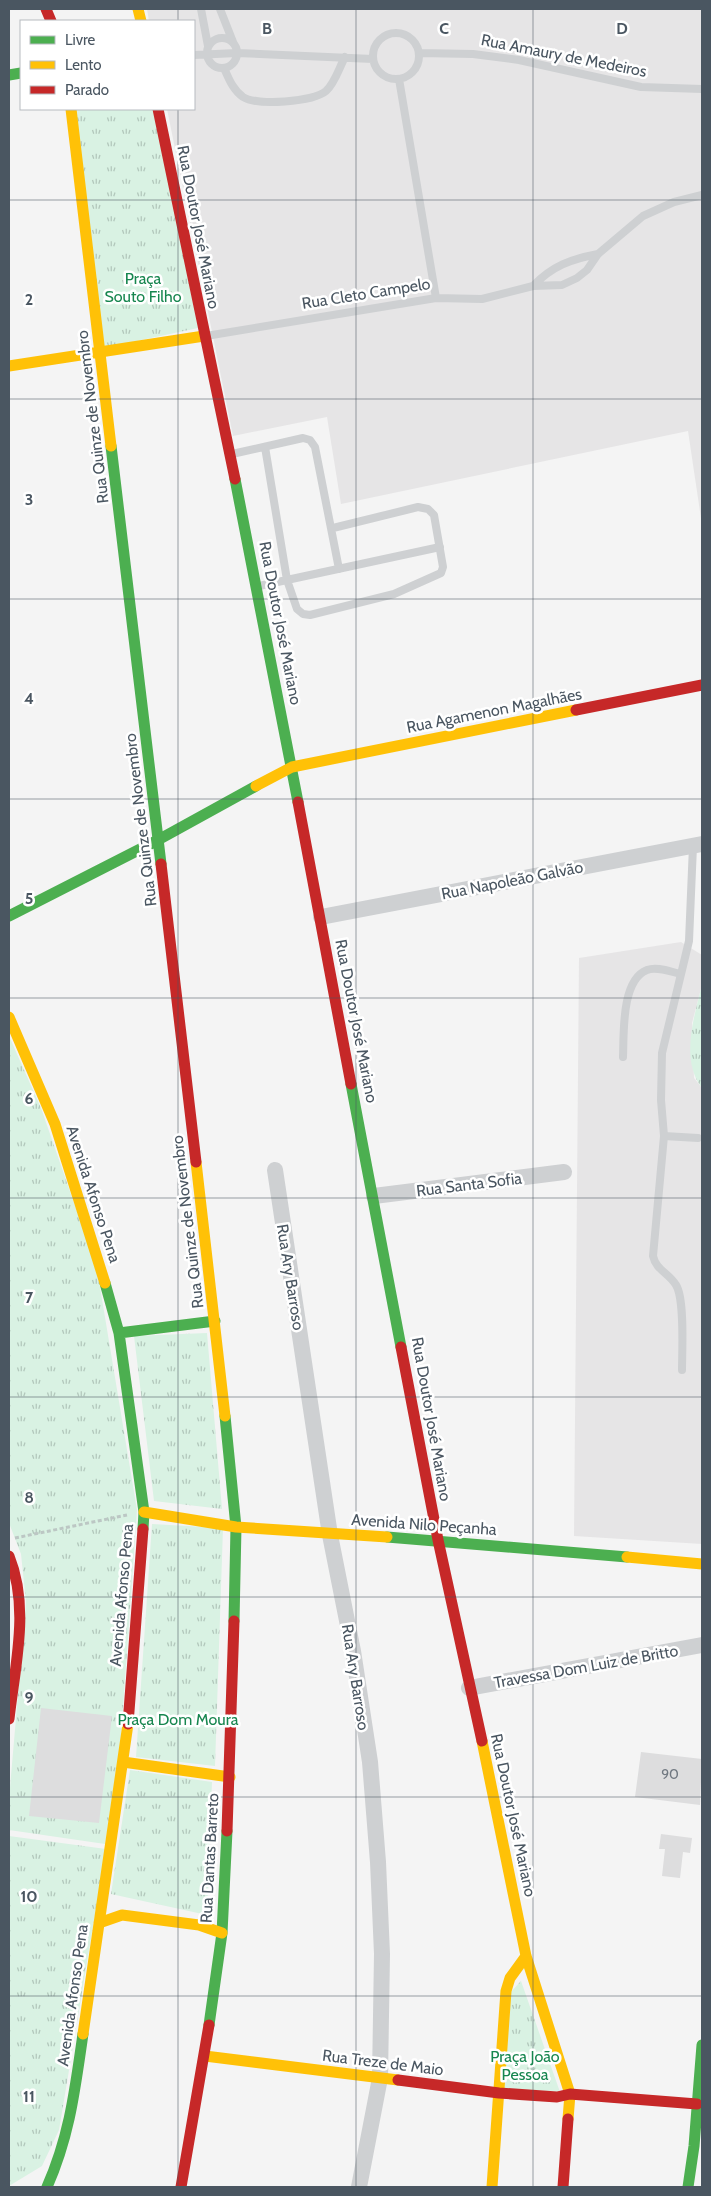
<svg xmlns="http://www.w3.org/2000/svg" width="711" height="2196" font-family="Cabin,sans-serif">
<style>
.education{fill:#e6e5e6}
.grass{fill:url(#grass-tufts)}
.building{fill:#ddddde}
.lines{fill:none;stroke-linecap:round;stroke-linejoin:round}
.path{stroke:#bcc7c4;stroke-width:3;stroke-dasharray:4 2.5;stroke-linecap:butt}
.lane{stroke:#ced0d2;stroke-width:8}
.street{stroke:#ced0d2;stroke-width:16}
.fast{stroke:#4caf50;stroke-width:11}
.slow{stroke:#ffc107;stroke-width:11}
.jam{stroke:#c62828;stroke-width:11}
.grid{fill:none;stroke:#4a5661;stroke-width:1;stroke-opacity:0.55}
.labels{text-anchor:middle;stroke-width:5;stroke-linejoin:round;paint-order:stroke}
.number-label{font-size:14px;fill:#707881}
.street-label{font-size:16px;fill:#4a5661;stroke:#fff}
.park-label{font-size:16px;fill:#17864f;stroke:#fff}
.grid-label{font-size:16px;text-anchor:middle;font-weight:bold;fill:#4a5661;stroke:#fff;stroke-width:5;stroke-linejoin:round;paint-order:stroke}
</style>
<defs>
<pattern id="grass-tufts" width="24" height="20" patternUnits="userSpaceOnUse" patternTransform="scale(1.25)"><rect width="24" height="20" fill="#d9f2e3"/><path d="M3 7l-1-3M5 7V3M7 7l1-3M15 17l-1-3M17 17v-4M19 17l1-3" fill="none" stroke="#b2c7bb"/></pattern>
</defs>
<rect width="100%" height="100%" fill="#f4f4f4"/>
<!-- education -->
<path class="education" d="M147,9H702V525L688,431L341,504L327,417L233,436L167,109H194V21H149Z
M681,942L702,955V985L692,1023L694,1078L702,1088V1544L574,1536L579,958Z"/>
<!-- grass -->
<path class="grass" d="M75,109H154L198,328L104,348Z
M702,985V1088C680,1060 694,1017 702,985Z
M9,1036L41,1108L97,1269L137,1510L120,1750L105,1844L9,1830V1799L26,1602L21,1554L9,1523Z
M207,1333L222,1509L154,1501L134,1336Z
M152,1524L223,1528L215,1766L136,1757Z
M130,1770L212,1782L207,1915L111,1894Z
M9,1836L106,1849L59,2130L42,2166L9,2186Z
M521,1981L560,2092L500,2088L507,1996Z"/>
<!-- building -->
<path class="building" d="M41,1708L112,1716L99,1823L29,1816Z
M641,1752L702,1759L700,1805L635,1797Z
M661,1834L692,1838L690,1853L683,1852L680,1878L662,1876L665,1849H659Z"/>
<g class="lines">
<!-- path -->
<path class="path" d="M15,1538L127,1515"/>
<!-- lane -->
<path class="lane" d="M201,9L208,46
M220,9L233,42
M373 56a23 23 0 1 1 46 0a23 23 0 1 1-46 0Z
M207 53a15 15 0 1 1 30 0a15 15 0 1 1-30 0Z
M419,53L473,54L519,60L641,87L702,89
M194,55L237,53L373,59
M224,68C229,79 233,90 243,97C257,106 313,102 326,91C335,83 339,68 345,57
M399,79L436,298
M533,286C552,266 571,259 598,254
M206,336L436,298L482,299L533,286L562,285L577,278L587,270L598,254L643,216L674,202L702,195
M265,447L287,580L297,609L303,614L310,615L394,594L441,573L443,567L434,515L428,509L418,507L333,528
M232,454L303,438L310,440L315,447L339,569
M259,586L440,547
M693,846L689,941L662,1053L661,1100L664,1136L698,1138
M623,1057C624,1034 621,980 647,970C657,966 671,972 681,974
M664,1136L653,1256C656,1270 669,1273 676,1285C685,1299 682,1352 682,1370"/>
<!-- street -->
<path class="street" d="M321,917L702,844
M275,1170L330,1535L353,1651L370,1762L378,1862L382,1954L380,2078L359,2187
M374,1196L564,1172
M469,1688L702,1645"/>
<!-- fast -->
<path class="fast" d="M9,75L21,73
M111,446L161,864
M235,479L298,802
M9,916L158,840L256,786
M351,1084L401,1347
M105,1283L119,1333L144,1512L143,1529
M119,1333L215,1321
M225,1416L236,1527L234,1621
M387,1537L627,1557
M209,2025L222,1933L227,1831
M47,2187C70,2135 75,2089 83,2034
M688,2187L694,2146L702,2045"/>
<!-- slow -->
<path class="slow" d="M138,9L141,21
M71,109L111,446
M9,366L204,336
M256,786L292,767L576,710
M9,1017L55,1124L105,1283
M196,1162L225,1416
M144,1512L236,1527L387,1537
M627,1557L702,1564
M482,1741L526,1956L570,2094L568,2119
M123,1762L230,1777
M99,1923L122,1915L199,1925L222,1933
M83,2034L128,1724
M205,2056L398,2080
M492,2187L506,1991L510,1978L526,1956"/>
<!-- jam -->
<path class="jam" d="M46,9L51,21
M158,109L235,479
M576,710L702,685
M298,802L351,1084
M161,864L196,1162
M401,1347L438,1540L482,1741
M9,1556C30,1608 15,1665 9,1719
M128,1724L143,1529
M227,1831L234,1621
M398,2080L499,2093L557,2097L570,2094L697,2104
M181,2187L209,2025
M563,2187L568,2119"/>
</g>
<!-- grid -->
<path class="grid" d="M178,9V21M356,9V2187M533,9V2187M178,109V2187M9,200H702M9,399H702M9,599H702M9,799H702M9,998H702M9,1198H702M9,1397H702M9,1597H702M9,1797H702M9,1996H702"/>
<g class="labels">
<!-- number labels -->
<g class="number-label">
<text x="670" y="1779">90</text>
</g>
<!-- street labels -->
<g class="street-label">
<text transform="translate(564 55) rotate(11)" y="6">Rua Amaury de Medeiros</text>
<text transform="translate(199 227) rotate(79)" y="6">Rua Doutor José Mariano</text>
<text transform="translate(366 293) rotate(-9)" y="6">Rua Cleto Campelo</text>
<text transform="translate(92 417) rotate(-97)" y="6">Rua Quinze de Novembro</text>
<text transform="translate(281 623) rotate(79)" y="6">Rua Doutor José Mariano</text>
<text transform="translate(494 710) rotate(-11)" y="6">Rua Agamenon Magalhães</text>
<text transform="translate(140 820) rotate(-97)" y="6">Rua Quinze de Novembro</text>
<text transform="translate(512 880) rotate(-11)" y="6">Rua Napoleão Galvão</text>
<text transform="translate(357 1021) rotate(79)" y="6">Rua Doutor José Mariano</text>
<text transform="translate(469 1184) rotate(-7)" y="6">Rua Santa Sofia</text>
<text transform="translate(94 1194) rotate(72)" y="6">Avenida Afonso Pena</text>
<text transform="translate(187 1222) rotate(-97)" y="6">Rua Quinze de Novembro</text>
<text transform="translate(291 1277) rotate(81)" y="6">Rua Ary Barroso</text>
<text transform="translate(432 1419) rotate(80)" y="6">Rua Doutor José Mariano</text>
<text transform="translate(424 1524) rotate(4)" y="6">Avenida Nilo Peçanha</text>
<text transform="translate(121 1595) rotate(-85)" y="6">Avenida Afonso Pena</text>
<text transform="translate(586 1666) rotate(-10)" y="6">Travessa Dom Luiz de Britto</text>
<text transform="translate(356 1677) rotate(81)" y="6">Rua Ary Barroso</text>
<text transform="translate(514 1815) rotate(78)" y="6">Rua Doutor José Mariano</text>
<text transform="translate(209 1858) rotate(-87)" y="6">Rua Dantas Barreto</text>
<text transform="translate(72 1995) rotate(-82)" y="6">Avenida Afonso Pena</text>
<text transform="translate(383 2062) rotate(7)" y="6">Rua Treze de Maio</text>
</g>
<!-- park labels -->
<g class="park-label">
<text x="143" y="284">Praça<tspan x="143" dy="18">Souto Filho</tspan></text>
<text x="178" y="1725">Praça Dom Moura</text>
<text x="525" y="2062">Praça João<tspan x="525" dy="18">Pessoa</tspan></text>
</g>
</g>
<g class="grid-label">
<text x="267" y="34">B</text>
<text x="444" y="34">C</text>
<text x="622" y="34">D</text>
<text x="29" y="305">2</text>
<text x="29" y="505">3</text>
<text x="29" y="704">4</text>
<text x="29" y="904">5</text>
<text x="29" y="1104">6</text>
<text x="29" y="1303">7</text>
<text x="29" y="1503">8</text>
<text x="29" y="1703">9</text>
<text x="29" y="1902">10</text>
<text x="29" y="2102">11</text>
</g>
<!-- border -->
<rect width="711" height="2196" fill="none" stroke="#4a5661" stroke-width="20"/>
<!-- legend -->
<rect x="20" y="20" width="175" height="90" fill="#ffffff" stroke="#b7bbc0"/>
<rect x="30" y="36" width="25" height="8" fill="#4caf50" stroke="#b7bbc0"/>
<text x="65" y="45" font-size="15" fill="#4a5661">Livre</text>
<rect x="30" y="61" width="25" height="8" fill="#ffc107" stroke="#b7bbc0"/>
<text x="65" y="70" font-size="15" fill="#4a5661">Lento</text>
<rect x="30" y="86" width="25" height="8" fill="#c62828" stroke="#b7bbc0"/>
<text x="65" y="95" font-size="15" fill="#4a5661">Parado</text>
</svg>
